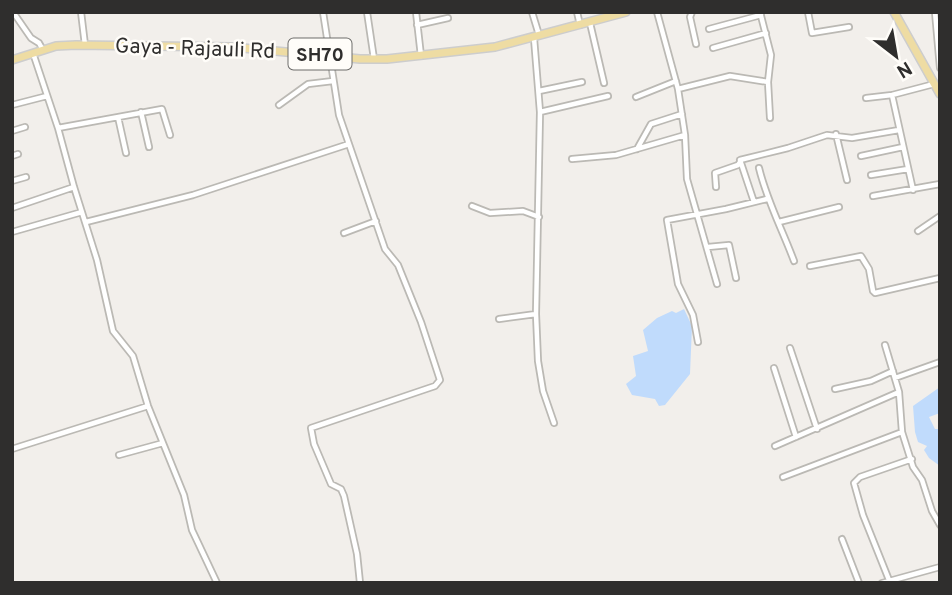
<svg xmlns="http://www.w3.org/2000/svg" width="952" height="595" font-family="Overpass,sans-serif">
<style>
.water{fill:#c0dbfc}
.lines{fill:none;stroke-linecap:round;stroke-linejoin:round}
.minor-casing{stroke:#bbb9b4;stroke-width:8}
.primary-casing{stroke:#cdcdcd;stroke-width:10}
.minor{stroke:#fff;stroke-width:4.5}
.primary{stroke:#eedca3;stroke-width:7}
.labels{text-anchor:middle;stroke-width:5;stroke-linejoin:round;paint-order:stroke}
.shield{fill:#fffdf9;stroke:#6d6c6a;stroke-width:2}
.shield-label{font-size:19px;font-weight:bold;fill:#2f2e2d}
.street-label{font-size:21px;fill:#2f2e2d;stroke:#fffdf9}
</style>
<rect width="100%" height="100%" fill="#f2efeb"/>
<!-- water -->
<path class="water" d="M684,309L692,326L690,374L665,405L659,406L655,399L632,395L626,384L636,376L633,356L648,351L643,330L657,318L672,311L676,313Z
M940,387V413L929,417L935,429H940V466L929,458L924,450L927,446L918,442L915,432L913,406Z"/>
<g class="lines">
<!-- minor casing -->
<g class="minor-casing">
<path id="minor" d="M13,12L31,38L39,43L43,50
M81,12L85,45
M323,12L339,115L385,249L398,265L421,322L440,380L435,386L311,428L314,444L331,484L341,489L344,496L357,554L360,583
M367,12L374,59
M416,12L421,56
M532,12L539,35
M577,12L580,25
M657,12L678,89L685,135L687,179L717,284
M692,12L690,17L696,44
M760,12L771,55L768,82L770,118
M808,12L812,33L849,27
M935,12L940,68
M590,23L604,83
M417,25L448,18
M709,29L761,15
M534,38L540,112L536,314L538,361L543,391L554,423
M713,48L766,33
M33,53L58,128L74,187L97,260L113,331L133,356L148,406L184,495L192,530L217,583
M678,89L730,76L768,82
M539,91L582,82
M892,95L913,190
M636,97L676,81
M866,98L892,95L934,84
M12,105L47,96
M279,105L308,84L333,81
M141,112L149,147
M540,112L608,96
M118,117L126,153
M58,128L162,109L170,135
M12,131L25,127
M836,134L847,180
M637,149L651,124L682,114
M12,156L18,154
M861,156L903,147
M572,159L616,155L685,135
M759,168C767,201 782,229 794,261
M871,175L908,169
M12,181L26,177
M716,187L715,173L738,165L740,162
M873,196L940,184
M754,202L740,160L788,148L827,135L852,138L899,130
M472,206L490,213L523,211L539,217
M12,208L74,187
M86,222L193,195L349,144
M779,222L839,207
M918,231L940,216
M12,232L82,212
M344,233L376,221
M708,247L729,245L736,278
M810,266L861,256L869,269L873,291L875,293L940,278
M499,319L536,314
M698,342L693,315L678,284L667,220L726,209L767,199
M885,345L899,392L902,432L913,467L922,480L932,511L940,525
M790,348L817,429
M774,368L796,437
M895,378L940,362
M835,389L871,381L893,371
M775,446L899,392
M12,449L148,406
M119,455L163,443
M783,477L902,432
M842,539L859,583
M889,580L863,515L854,483L860,477L912,459
M882,583L940,567"/>
</g>
<!-- primary casing -->
<g class="primary-casing">
<path id="primary" d="M894,12L940,94
M12,60L56,46L76,45L232,47L360,59H387L495,47L626,12"/>
</g>
<!-- minor -->
<use href="#minor" class="minor"/>
<!-- primary -->
<use href="#primary" class="primary"/>
</g>
<g class="labels">
<!-- shield labels -->
<rect class="shield" x="288.5" y="38.5" width="63" height="31" rx="5"/>
<g class="shield-label">
<text x="320" y="61">SH70</text>
</g>
<!-- street labels -->
<g class="street-label">
<text transform="translate(195 48) rotate(2)" y="7">Gaya - Rajauli Rd</text>
</g>
</g>
<!-- border -->
<rect width="952" height="595" fill="none" stroke="#2f2e2d" stroke-width="28"/>
<!-- north arrow -->
<g transform="translate(896 56) rotate(149)" stroke="#fffdf9" stroke-width="5" paint-order="stroke">
<path d="M0-5L12 26L0 18L-12 26Z" fill="#2f2e2d"/>
<text y="-10" font-size="19" font-weight="bold" text-anchor="middle" fill="#2f2e2d">N</text>
</g>
</svg>
